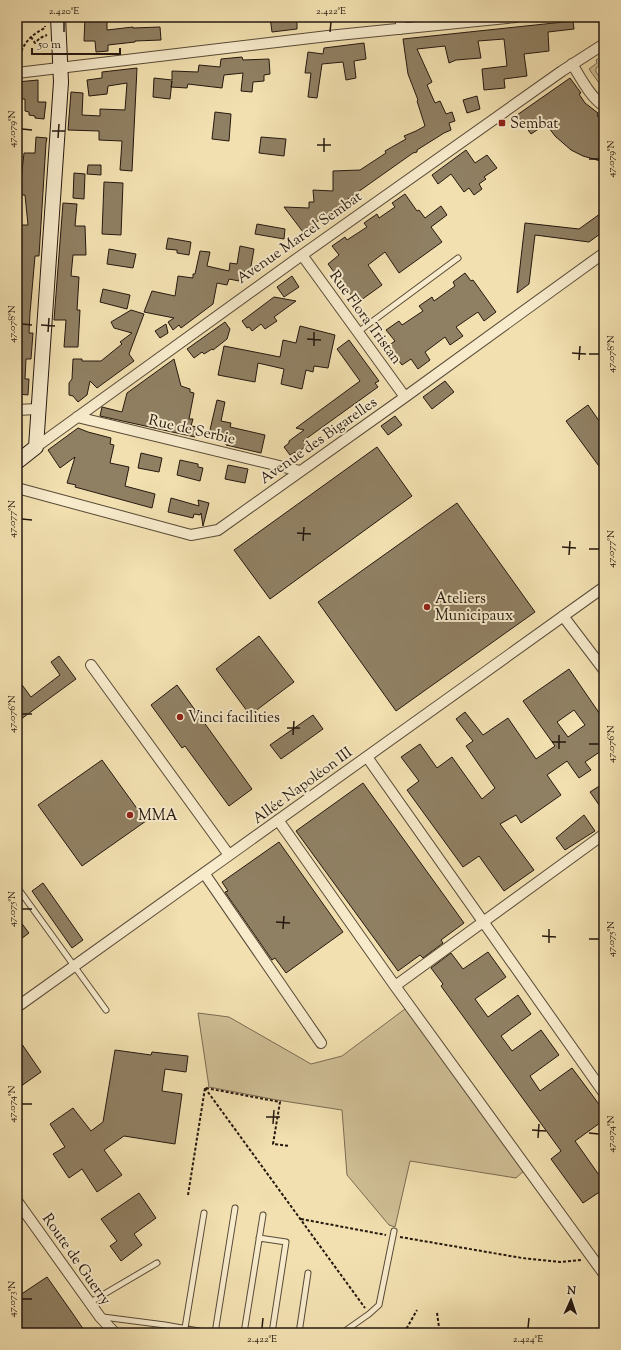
<svg xmlns="http://www.w3.org/2000/svg" width="621" height="1350" font-family="'Sorts Mill Goudy',serif">
<style>
.green{fill:#cfbe95;stroke:#7a6b52}
.building{fill:#908063;stroke:#25180f;fill-rule:evenodd}
.lines{fill:none;stroke-linecap:round;stroke-linejoin:round}
.lane-casing{stroke:#584a37;stroke-width:7}
.street-casing{stroke:#584a37;stroke-width:12}
.secondary-casing{stroke:#25180f;stroke-width:16}
.path{stroke:#25180f;stroke-width:2;stroke-dasharray:3 2;stroke-linecap:butt}
.lane{stroke:#f7ebcc;stroke-width:5}
.street{stroke:#f7ebcc;stroke-width:10}
.secondary{stroke:#f7ebcc;stroke-width:14}
.ticks{fill:none;stroke:#25180f;stroke-width:1.5}
.poi-dot{fill:#8f2418;stroke:#f7ebcc;stroke-width:1.5}
.labels{text-anchor:middle;stroke-width:4;stroke-linejoin:round;paint-order:stroke}
.poi-label{font-size:15px;fill:#25180f;stroke:#f7ebcc;text-anchor:start}
.street-label{font-size:15px;fill:#25180f;stroke:#f7ebcc}
.neatline{fill:none;stroke:#25180f;stroke-width:1.5}
.ticks-label{font-size:10px;text-anchor:middle;fill:#25180f}
</style>
<rect width="100%" height="100%" fill="#f2e0b0"/>
<filter id="stains"><feTurbulence type="fractalNoise" baseFrequency=".005" numOctaves="4"/><feColorMatrix values="0 0 0 0 .2 0 0 0 0 .09 0 0 0 0 .02 0 0 0 .5 -.17"/></filter>
<radialGradient id="worn" r=".72"><stop offset=".6" stop-color="#630" stop-opacity="0"/><stop offset="1" stop-color="#630" stop-opacity=".3"/></radialGradient>
<!-- green -->
<path class="green" d="M602,56L604,58V62L596,68V72L604,83V90L589,69L597,63L596,60Z
M409,1006L527,1168L516,1178L410,1161L395,1227L389,1225L347,1175L342,1110L277,1100L209,1087L198,1013L229,1017L311,1064L342,1056Z"/>
<!-- building -->
<path class="building" d="M85,17H107V30L133,27V28L160,27L161,40L135,41V42L108,45V51L96,52L95,41H84Z
M270,17H297V29L272,32Z
M573,21L574,29L548,32L549,51L524,54L527,76L504,79L505,88L484,90L482,69L507,66L504,39L478,41L481,58L456,60L449,63L445,46L417,49L432,82L427,85L435,103L440,101L446,114L452,112L455,121L449,123L451,130L444,133L417,150V152L413,153L348,199L303,232L284,207L309,208V202H314L313,190L333,191V171L360,170L386,153L385,151L406,139L404,136L416,131L425,126L417,101L418,100L408,74L403,39Z
M364,43L366,59L354,61L356,78L346,80L343,62L322,64L317,98L308,97L311,73H305L308,52L323,54L324,48Z
M242,57L243,60L269,59L270,74L264,75V81L253,82L252,92L241,91L243,73L224,75L222,88L188,84L187,88L171,87L172,81L170,99L153,97L154,78L172,80V71L198,72L199,65L220,67L221,59Z
M137,68L132,171L120,170L122,141L99,140V131L68,130L71,92L83,93L82,115L100,116V109L125,110L127,83L108,86L107,94L89,96L87,80L102,78V72Z
M570,78L581,93L579,94L585,103L598,113L597,116L604,118V162L583,156L571,150L555,136L546,124L531,134L517,115Z
M38,80V102H46L44,119L35,118V116L29,115V112L25,111V99H17V82Z
M477,96L480,109L467,113L463,100Z
M215,112L231,114L229,141L212,139Z
M36,137L47,138L46,143L39,256H35L30,313L29,333H33L31,359H26L25,379H29L28,395L19,394V388H17V276H19L21,246H18L20,225H28L25,195H21V180L24,153H35Z
M261,137L286,139L284,156L259,153Z
M466,150L475,163L487,155L497,168L484,177L486,179L479,184L482,189L474,195L469,188L464,192L451,174L438,184L432,175Z
M88,165H101V175L87,174Z
M74,173L85,174L84,199L73,198Z
M104,182L123,183L121,235L102,234Z
M405,194L417,211L419,210L425,218L441,206L447,215L431,227L442,242L399,273L385,252L368,265L382,285L357,303L328,264L339,255L332,246L345,237L347,240L367,227L364,223L377,214L379,218L395,207L392,203Z
M63,203L77,204L75,226H85L86,255H73L71,276L79,277L77,310H80L78,347H64L66,320H54Z
M604,211V231L589,242L535,235L529,284L517,293L525,223L579,229Z
M257,224L285,229L284,239L255,234Z
M168,238L191,242L189,255L177,253V250L166,249Z
M240,246L254,249L250,272L241,271L239,281L229,279L227,285L217,283L213,304L181,328L179,325L173,330L168,322L174,318L144,312L152,291L175,296L178,276L193,278V274H195L200,251L210,252L207,266L229,271L230,263L237,264Z
M109,249L136,254L133,268L107,264Z
M465,273L471,281L473,280L496,312L484,321L478,312L456,327L463,336L450,345L445,337L425,352L430,360L418,369L411,359L402,365L388,346L395,341L386,330L399,321L402,325L423,311L419,306L432,297L434,301L455,286L453,282Z
M292,276L299,287L284,297L277,287Z
M103,289L130,295L127,309L100,302Z
M274,297L296,301L274,317L277,321L265,329L261,324L252,331L249,327L247,328L242,321Z
M131,310L144,314L129,354L134,361L97,388L90,381L87,395L78,402L73,396L69,395V383L72,379L73,359H82V361H101L122,344L120,342L132,333L114,328L111,322Z
M225,322L230,329L227,339L213,350L212,349L204,354L202,352L194,358L187,349Z
M166,324L168,333L160,338L155,331Z
M300,326L335,335L328,368L314,366L313,372L306,370L302,389L281,384L284,369L258,363L255,382L218,375L224,346L280,357L283,340L296,343Z
M349,340L379,381L375,383L378,387L303,441L306,446L296,454L295,452L290,455L284,447L289,443V441L304,430L296,428L360,381L337,349Z
M174,359L181,386L190,389V392L194,393L189,419H193L191,426L197,427L195,437L100,416L102,407L122,412L127,393Z
M445,381L454,392L432,409L423,397Z
M217,400L225,402L221,421L231,423L230,427L265,435L261,453L226,445L228,437L209,434Z
M588,405L604,428V473L566,421Z
M395,416L402,425L388,435L381,426Z
M78,428L88,432L111,438L110,444L114,445L110,463L129,467L125,486L155,494L152,508L75,487L76,485L67,483L75,457L60,468L48,450Z
M377,447L412,496L270,599L234,550Z
M141,453L162,458L159,472L138,468Z
M180,460L198,464V467L203,468L200,481L177,475Z
M228,465L248,469L245,483L225,479Z
M171,498L199,506L198,500L209,503L203,526L201,513L200,515L194,514L193,518L168,512Z
M457,503L535,612L396,711L318,602Z
M259,636L294,682L250,715L216,669Z
M59,656L76,679L17,722V678L31,697L60,675L51,662Z
M569,669L604,720V749L585,762L591,770L579,778L567,761L547,775L561,795L521,823L516,815L500,824L534,870L504,891L479,856L463,867L407,790L419,781L401,757L420,744L437,768L452,757L482,799L495,788L466,746L473,741L456,719L465,712L483,735L508,718L536,759L555,746L523,701ZM574,710L585,725L568,737L557,722Z
M177,685L252,789L229,806L185,746L182,748L151,705Z
M313,715L323,729L281,759L270,745Z
M102,760L146,821L82,866L38,805Z
M363,783L464,923L441,940L443,943L423,958L420,955L398,971L296,831Z
M604,783V812L590,792Z
M584,815L595,831L565,850L556,838Z
M279,842L343,932L286,973L275,958L272,960L225,892L228,891L222,882Z
M43,883L83,940L72,948L32,891Z
M17,917L29,933L17,942Z
M488,952L506,977L475,999L488,1017L518,995L531,1014L501,1036L512,1051L541,1030L559,1055L530,1076L540,1091L572,1068L604,1111V1120L575,1141L604,1182V1189L583,1203L551,1159L561,1151L441,986L443,984L431,968L451,953L463,969Z
M17,1037L41,1072L17,1089Z
M115,1050L151,1055L152,1052L188,1056L186,1072L165,1069L162,1091L182,1094L175,1144L124,1136L104,1150L122,1175L97,1192L82,1169L69,1178L53,1154L65,1147L50,1124L73,1108L91,1131L103,1122Z
M139,1193L156,1218L134,1234L142,1245L121,1261L110,1246L117,1241L101,1219Z
M47,1277L73,1314L86,1333H17V1297Z"/>
<g class="lines">
<!-- lane casing -->
<g class="lane-casing">
<path id="lane" d="M358,332L458,258
M17,887L106,1010
M259,1238L286,1242L272,1333
M89,1303L157,1263
M103,1317L165,1325L210,1333
M185,1328L204,1213
M215,1333L235,1208
M244,1333L263,1215
M299,1333L308,1273
M342,1333L369,1314L379,1305L394,1231"/>
</g>
<!-- street casing -->
<g class="street-casing">
<path id="street" d="M401,17V29
M601,17L604,18
M572,64C581,78 590,97 604,106
M17,73L328,36L516,17
M302,255L405,397
M17,410L37,409
M77,417L300,471
M36,447L302,255L562,71L604,44
M17,488L191,535L218,530L405,397L604,253
M563,616L604,670
M91,665L229,855
M367,757L604,1093
M278,820L395,986L604,1274
M204,873L321,1043
M395,986L604,834
M17,1007L604,587
M17,1201L100,1317L115,1333"/>
</g>
<!-- secondary casing -->
<g class="secondary-casing">
<path id="secondary" d="M17,462L36,447L61,82L58,17"/>
</g>
<!-- path -->
<path class="path" d="M31,37L35,43L40,38L47,35
M17,53L21,52C26,40 33,34 45,28V26
M205,1088L365,1308
M206,1088L280,1102L273,1144L290,1146
M188,1195L205,1088
M301,1219L386,1235
M400,1237L522,1258L560,1262L582,1260
M437,1313L439,1327
M404,1333L417,1310"/>
<!-- lane -->
<use href="#lane" class="lane"/>
<!-- street -->
<use href="#street" class="street"/>
<!-- secondary -->
<use href="#secondary" class="secondary"/>
</g>
<!-- ticks -->
<path class="ticks" d="M64,32V22M330,32L331,22M22,129L32,130M52,131H65M58,138L59,124M317,145H331M324,152V138M589,159H599M22,324L32,325M41,325L55,326M48,332L49,318M307,339L321,340M314,346V332M572,353L586,354M589,354H599M579,360L580,346M22,519L32,520M297,533L311,534M303,541L304,527M562,547L576,548M589,549H599M569,555L570,541M22,714H32M287,728H300M293,735L294,721M552,742H566M589,744H599M559,749V735M22,909H32M276,922L290,923M283,929L284,916M542,936L556,937M589,939H599M549,943V929M22,1104H32M266,1117H280M273,1124L274,1110M532,1130L546,1131M589,1133L599,1134M538,1138L539,1124M22,1299H32M262,1328L263,1318M528,1328L529,1318"/>
<!-- markers -->
<g class="poi-dot">
<rect x="498" y="119" width="8" height="8" rx="2"/>
<circle cx="427" cy="607" r="4"/>
<circle cx="180" cy="717" r="4"/>
<circle cx="130" cy="815" r="4"/>
</g>
<g class="labels">
<!-- poi labels -->
<g class="poi-label">
<text x="510" y="128">Sembat</text>
<text x="435" y="603">Ateliers<tspan x="435" dy="17">Municipaux</tspan></text>
<text x="188" y="722">Vinci facilities</text>
<text x="138" y="820">MMA</text>
</g>
<!-- street labels -->
<g class="street-label">
<text transform="translate(299 237) rotate(-35)" y="5">Avenue Marcel Sembat</text>
<text transform="translate(366 317) rotate(54)" y="5">Rue Flora Tristan</text>
<text transform="translate(192 429) rotate(13)" y="5">Rue de Serbie</text>
<text transform="translate(318 440) rotate(-35)" y="5">Avenue des Bigarelles</text>
<text transform="translate(302 785) rotate(-36)" y="5">Allée Napoléon III</text>
<text transform="translate(77 1259) rotate(55)" y="5">Route de Guerry</text>
</g>
</g>
<!-- margin -->
<rect width="621" height="1350" fill="none" stroke="#f2e0b0" stroke-width="44"/>
<!-- north arrow -->
<g transform="translate(571 1300) rotate(3)" stroke="#f7ebcc" stroke-width="3" paint-order="stroke">
<path d="M0-3L7 15L0 10L-7 15Z" fill="#25180f"/>
<text y="-6" font-size="11" font-weight="bold" text-anchor="middle" fill="#25180f">N</text>
</g>
<!-- scale -->
<path d="M32 48v6h88v-6" fill="none" stroke="#25180f" stroke-width="2"/>
<text x="38" y="48" font-size="12" fill="#25180f" stroke="#f7ebcc" stroke-width="3" paint-order="stroke">50 m</text>
<rect x="22" y="22" width="577" height="1306" class="neatline"/>
<g class="ticks-label">
<text x="64" y="14">2.420°E</text>
<text x="331" y="14">2.422°E</text>
<text transform="translate(11 129) rotate(-90)" y="4">47.079°N</text>
<text transform="translate(610 159) rotate(-90)" y="4">47.079°N</text>
<text transform="translate(11 324) rotate(-90)" y="4">47.078°N</text>
<text transform="translate(610 354) rotate(-90)" y="4">47.078°N</text>
<text transform="translate(11 519) rotate(-90)" y="4">47.077°N</text>
<text transform="translate(610 549) rotate(-90)" y="4">47.077°N</text>
<text transform="translate(11 714) rotate(-90)" y="4">47.076°N</text>
<text transform="translate(610 744) rotate(-90)" y="4">47.076°N</text>
<text transform="translate(11 909) rotate(-90)" y="4">47.075°N</text>
<text transform="translate(610 939) rotate(-90)" y="4">47.075°N</text>
<text transform="translate(11 1104) rotate(-90)" y="4">47.074°N</text>
<text transform="translate(610 1134) rotate(-90)" y="4">47.074°N</text>
<text transform="translate(11 1299) rotate(-90)" y="4">47.073°N</text>
<text x="262" y="1342">2.422°E</text>
<text x="528" y="1342">2.424°E</text>
</g>
<rect width="100%" height="100%" filter="url(#stains)"/>
<rect width="100%" height="100%" fill="url(#worn)"/>
</svg>
